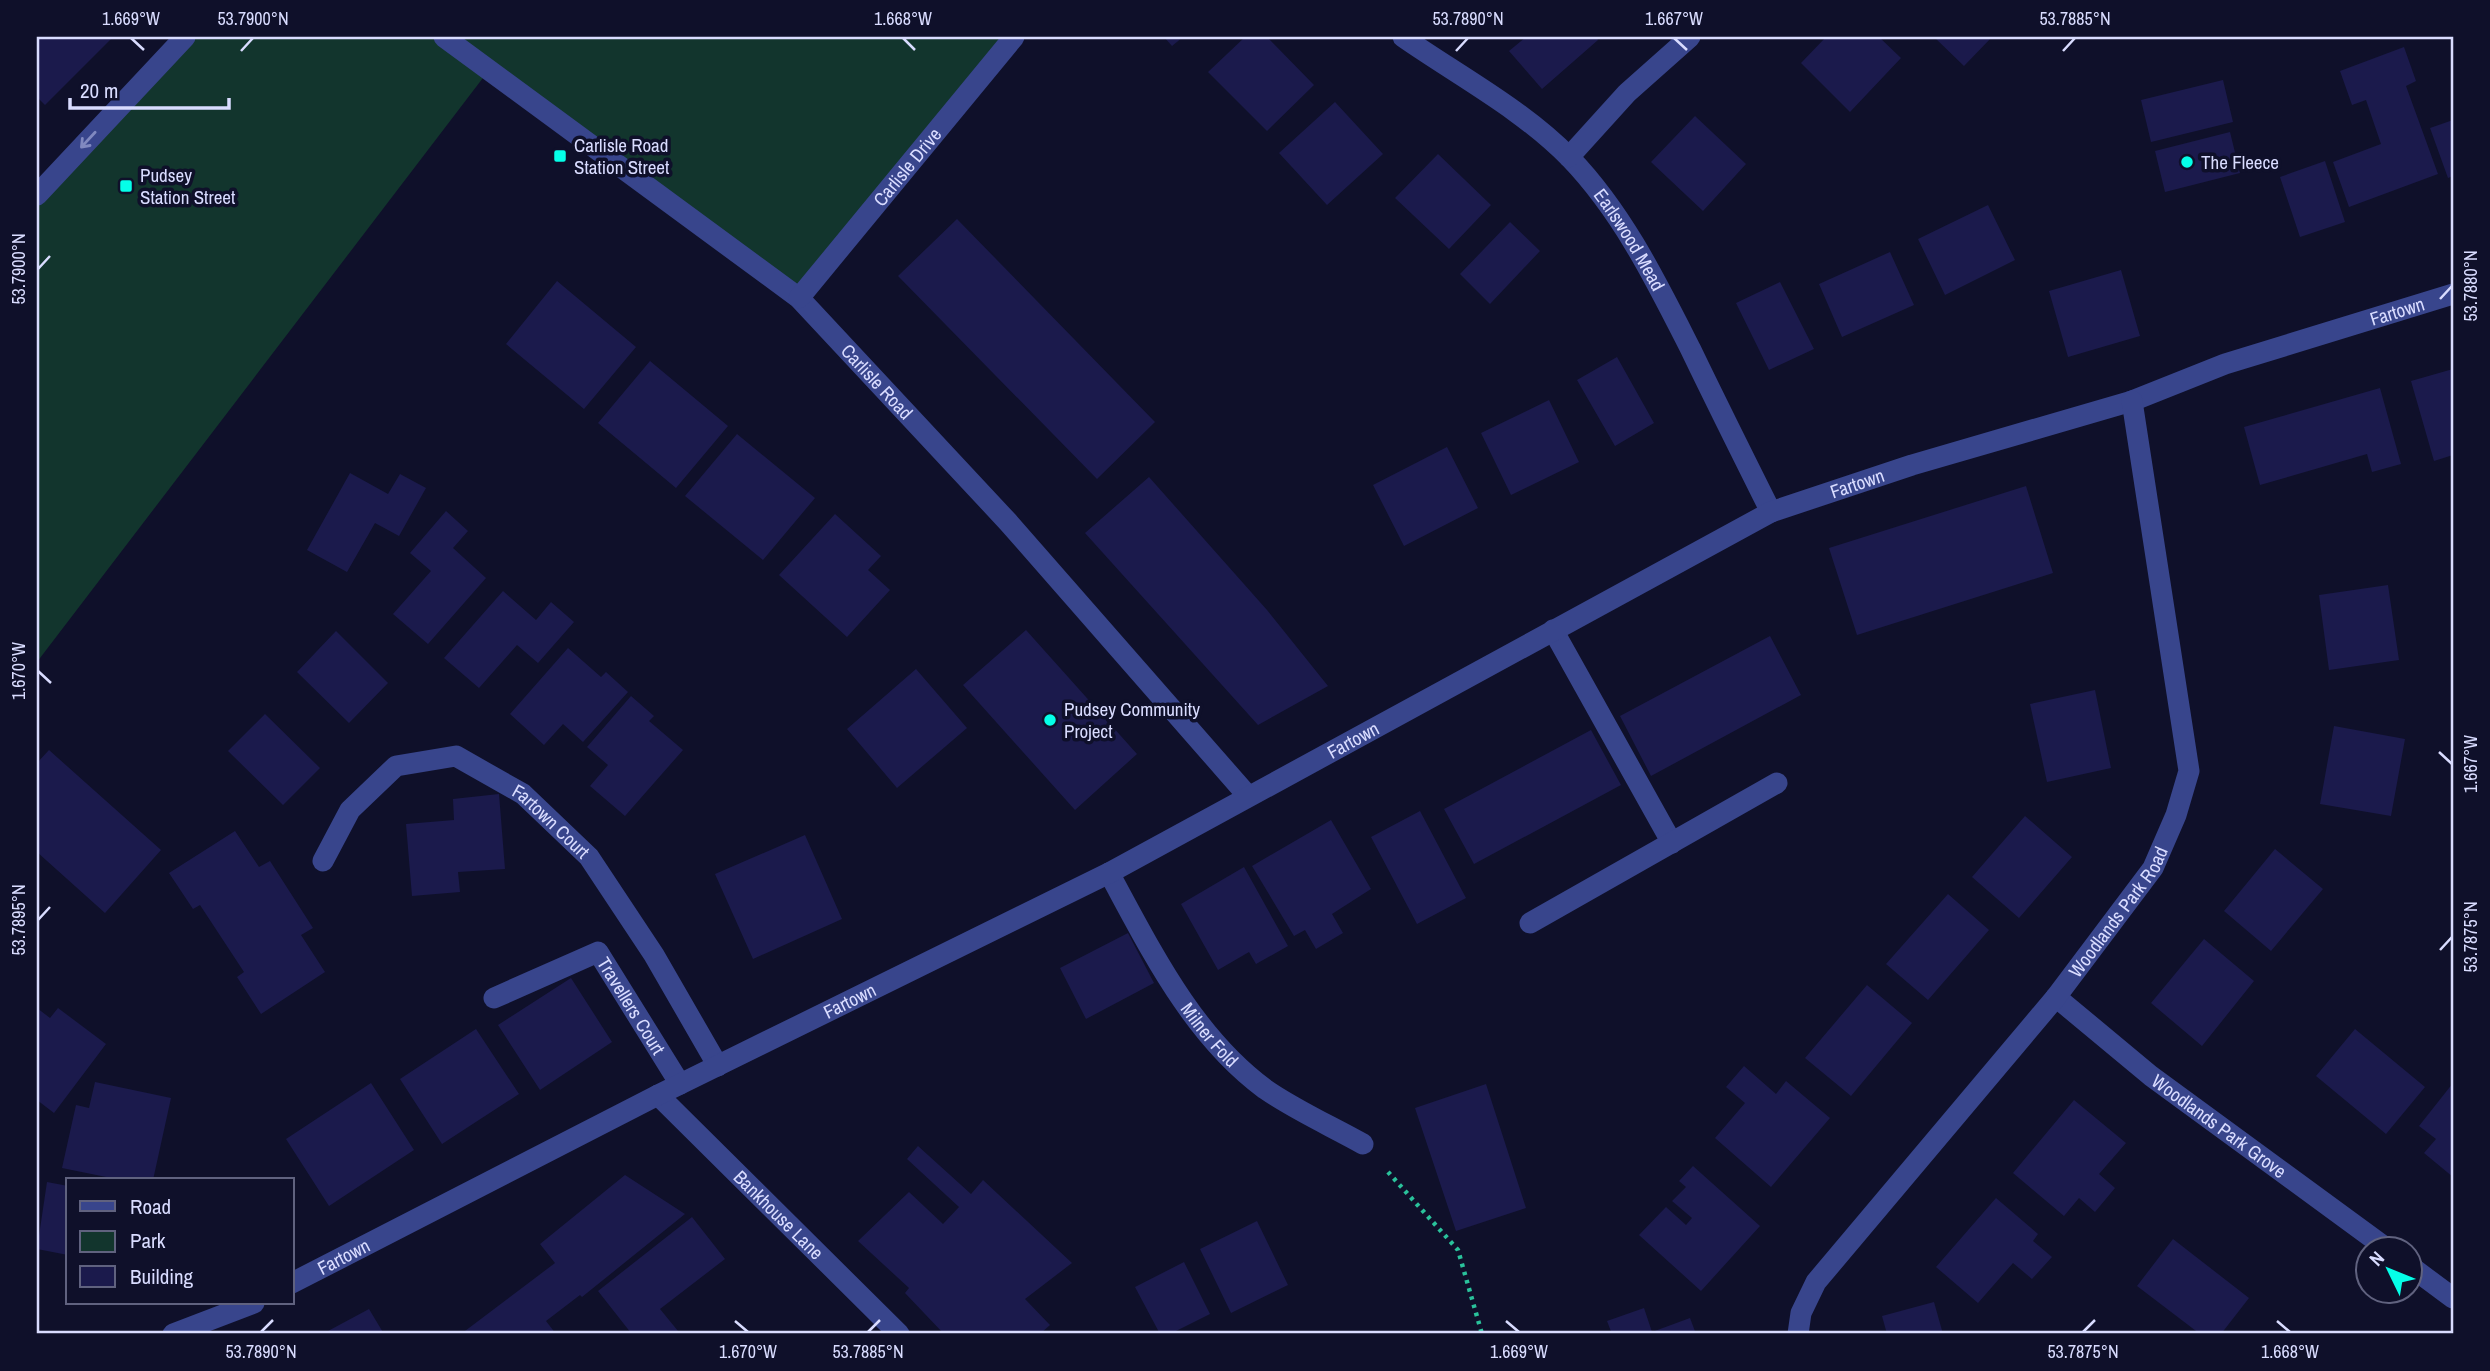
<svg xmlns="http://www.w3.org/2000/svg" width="2490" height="1371" font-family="'Archivo Narrow',sans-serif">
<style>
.green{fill:#12352d}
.building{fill:#1b1a4c}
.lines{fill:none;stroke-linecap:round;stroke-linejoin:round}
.path{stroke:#2ac29b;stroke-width:4.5;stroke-dasharray:3.5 5;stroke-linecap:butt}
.minor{stroke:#38458c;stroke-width:21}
.oneway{stroke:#8089c0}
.ticks{fill:none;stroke:#d9dcff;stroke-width:2.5}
.poi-dot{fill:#05ffe8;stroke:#0f102a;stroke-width:2.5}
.labels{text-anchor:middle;stroke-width:7;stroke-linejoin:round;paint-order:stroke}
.poi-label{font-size:19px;fill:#d9dcff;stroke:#0f102a;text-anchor:start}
.street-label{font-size:19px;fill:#d9dcff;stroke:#0f102a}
.neatline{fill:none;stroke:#d9dcff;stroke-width:2.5}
.ticks-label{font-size:18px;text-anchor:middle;fill:#d9dcff}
</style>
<rect width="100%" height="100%" fill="#0f102a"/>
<!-- green -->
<path class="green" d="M185,37H443L457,47L467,37H1014L799,298L489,70L37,662V195Z"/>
<!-- building -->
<path class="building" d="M37,37H113L45,105L37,97Z
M1164,37H1183L1172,46Z
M1245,37H1267L1314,85L1267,131L1208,72Z
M1526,37H1596L1598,40L1542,89L1509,51Z
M1826,37H1879L1901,58L1850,112L1801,63Z
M1934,37H1992L1964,66Z
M2404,47L2416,81L2406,86L2438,174L2349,207L2333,162L2381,144L2366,100L2352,105L2340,71Z
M2223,80L2233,122L2151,142L2141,100Z
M1335,102L1383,154L1327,205L1279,153Z
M1695,116L1746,164L1703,211L1651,162Z
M2453,120V176L2448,178L2430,128Z
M2230,132L2240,173L2165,192L2155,151Z
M1438,154L1491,205L1449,249L1395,198Z
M2325,161L2345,222L2300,237L2280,177Z
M1988,205L2015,260L1945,295L1918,239Z
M957,219L1155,422L1097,479L898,276Z
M1510,222L1540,251L1490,304L1460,274Z
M1890,252L1914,305L1842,337L1819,284Z
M2121,270L2140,336L2068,357L2049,291Z
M557,281L636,347L584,409L506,344Z
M1780,282L1814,349L1769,370L1736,303Z
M1617,357L1654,423L1615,446L1577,380Z
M650,361L728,426L676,488L598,423Z
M2453,369V455L2434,461L2411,381Z
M2380,388L2401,464L2372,472L2367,454L2260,485L2244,427Z
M1549,400L1579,462L1511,495L1481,433Z
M737,434L815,498L763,560L685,496Z
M1447,447L1478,508L1404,546L1373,485Z
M350,473L388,494L400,474L426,488L399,536L375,523L347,572L307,550Z
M1149,477L1267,610L1328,686L1258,725L1085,533Z
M2026,486L2053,573L1857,635L1829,548Z
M446,511L468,531L453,548L486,578L428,644L393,614L431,571L410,553Z
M835,514L881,556L868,570L890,590L847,637L779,575Z
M2388,585L2399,660L2329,670L2319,595Z
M503,591L536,620L551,602L574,622L538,663L517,645L479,688L444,658Z
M1026,630L1137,754L1075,810L963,685Z
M336,631L388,683L349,723L297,672Z
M1770,636L1801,695L1651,776L1620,716Z
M568,648L601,677L606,672L628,692L583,742L563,724L544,745L510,714Z
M916,669L967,728L897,788L847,729Z
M2095,690L2111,768L2047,782L2030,704Z
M631,696L654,716L649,721L683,750L625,816L590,786L608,765L587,747Z
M265,714L320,768L283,805L228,751Z
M2334,726L2405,739L2391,816L2320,804Z
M1591,730L1621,785L1474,864L1444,809Z
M49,750L161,850L105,913L37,852V763Z
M499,794L505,869L458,872L460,892L412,896L406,824L454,820L453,799Z
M1420,811L1466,898L1417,924L1371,837Z
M2025,816L2072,857L2019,918L1972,877Z
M1331,820L1371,889L1332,914L1343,933L1316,949L1305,930L1294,936L1252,866Z
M235,831L259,867L270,861L313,928L301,935L325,972L261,1014L237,977L244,972L200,905L193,909L169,873Z
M805,835L842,919L753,959L715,874Z
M2275,849L2323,889L2271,951L2224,911Z
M1244,867L1288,946L1256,964L1249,952L1218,970L1181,904Z
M1948,894L1989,930L1928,1000L1886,964Z
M1128,933L1154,983L1086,1019L1060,968Z
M2204,939L2254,981L2202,1046L2151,1003Z
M571,978L612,1042L540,1090L498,1025Z
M1867,985L1912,1023L1851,1096L1805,1058Z
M37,1008L50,1018L58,1008L106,1044L54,1113L37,1100Z
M476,1029L519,1094L442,1144L400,1079Z
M2355,1029L2425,1087L2386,1134L2316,1076Z
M1744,1066L1776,1094L1786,1081L1830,1118L1771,1187L1715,1138L1745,1103L1726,1087Z
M95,1082L171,1098L153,1180H121L62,1168L76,1105L89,1108Z
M371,1083L414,1150L329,1206L286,1139Z
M2453,1083V1177L2424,1153L2436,1139L2419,1126Z
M1486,1084L1526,1208L1456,1231L1415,1108Z
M2074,1100L2126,1143L2099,1174L2115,1188L2095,1212L2079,1198L2064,1216L2013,1173Z
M918,1146L971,1194L983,1180L1072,1263L1025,1299L1050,1325L1040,1334H944L905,1293L909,1288L858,1241L909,1192L943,1224L959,1207L907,1159Z
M1693,1166L1760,1226L1701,1291L1639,1235L1666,1207L1686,1225L1692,1218L1672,1201L1686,1187L1679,1181Z
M625,1175L685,1214L582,1297L580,1295L546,1321L556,1334H461L555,1263L540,1244Z
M47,1182L68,1186V1255L37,1249Z
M1996,1198L2038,1234L2033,1241L2052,1257L2032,1279L2013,1263L1978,1303L1936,1267Z
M692,1217L725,1259L660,1309L678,1331L674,1334L631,1333L598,1291Z
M1257,1221L1288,1285L1231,1313L1200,1249Z
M2173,1239L2249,1298L2221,1334H2200L2137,1286Z
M1184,1262L1210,1314L1170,1334H1160L1135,1287Z
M1934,1302L1943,1334H1887L1882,1316Z
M1644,1308L1652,1332L1690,1318L1696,1334H1612L1607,1321Z
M369,1309L384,1334H322L328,1331Z"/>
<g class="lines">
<!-- path -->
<path class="path" d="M1388,1172L1458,1250L1482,1334"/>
<!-- minor -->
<g class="minor">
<path id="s1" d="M444,37L799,298L1008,522L1248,796"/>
<path id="s2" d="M1403,37C1459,76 1522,109 1570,158C1623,213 1657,283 1691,350C1717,404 1744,458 1771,512"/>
<path d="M1569,157L1627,93L1690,37"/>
<path d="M37,195L185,37"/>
<path id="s3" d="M799,298L1014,37"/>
<path d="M1553,630L1672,843"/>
<path id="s4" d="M323,861L350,810L396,766L456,756L523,794L589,857L654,955L718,1066"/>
<path id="s5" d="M1109,873C1151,950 1192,1035 1265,1089C1295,1110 1331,1126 1363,1144"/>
<path d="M1530,923L1777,783"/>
<path id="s6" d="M2056,997L2151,1076L2386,1248"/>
<path id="s7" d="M494,998L598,952L680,1084"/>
<path id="s8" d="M658,1095L899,1334"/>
<path d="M2410,1266L2453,1298"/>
<path id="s9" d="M292,1283L658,1095L1109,873L1771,512L1912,465L2132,401L2225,364L2453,294"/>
<path d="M173,1334L254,1303"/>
<path id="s10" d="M1798,1334L1801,1313L1816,1282L2056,997L2153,868L2176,815L2189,771L2132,401"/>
</g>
</g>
<!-- one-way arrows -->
<defs><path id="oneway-shaft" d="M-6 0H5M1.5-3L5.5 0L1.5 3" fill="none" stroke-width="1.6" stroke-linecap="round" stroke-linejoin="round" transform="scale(1.75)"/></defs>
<use class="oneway" href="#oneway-shaft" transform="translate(88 140) rotate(133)"/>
<!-- ticks -->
<path class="ticks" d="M131,38L144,50M903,38L915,50M1674,38L1687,50M241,51L253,38M1456,51L1468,38M2063,51L2075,38M38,269L50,256M2440,299L2452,286M38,671L51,683M2439,752L2452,764M38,920L50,907M2440,950L2452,937M735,1321L748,1332M1506,1321L1519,1332M2277,1321L2290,1332M261,1332L273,1320M868,1332L880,1320M2083,1332L2095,1320"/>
<!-- markers -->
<g class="poi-dot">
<rect x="553" y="149" width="14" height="14" rx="3.5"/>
<circle cx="2187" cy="162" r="7"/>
<rect x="119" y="179" width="14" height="14" rx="3.5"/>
<circle cx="1050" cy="720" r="7"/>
</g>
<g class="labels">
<!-- poi labels -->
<g class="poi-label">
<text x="574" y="152">Carlisle Road<tspan x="574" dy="22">Station Street</tspan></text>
<text x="2201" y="169">The Fleece</text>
<text x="140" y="182">Pudsey<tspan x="140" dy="22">Station Street</tspan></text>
<text x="1064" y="716">Pudsey Community<tspan x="1064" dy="22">Project</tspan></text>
</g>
<!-- street labels -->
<g class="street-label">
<text dy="7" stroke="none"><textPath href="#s3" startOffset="170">Carlisle Drive</textPath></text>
<text dy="7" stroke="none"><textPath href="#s2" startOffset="308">Earlswood Mead</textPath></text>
<text dy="7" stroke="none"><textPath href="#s9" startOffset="2326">Fartown</textPath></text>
<text dy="7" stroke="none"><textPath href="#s1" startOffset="555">Carlisle Road</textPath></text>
<text dy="7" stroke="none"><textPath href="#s9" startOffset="1759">Fartown</textPath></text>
<text dy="7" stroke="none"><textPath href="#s9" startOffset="1192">Fartown</textPath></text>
<text dy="7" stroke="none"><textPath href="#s4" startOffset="298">Fartown Court</textPath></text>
<text dy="7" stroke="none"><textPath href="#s10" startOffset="534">Woodlands Park Road</textPath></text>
<text dy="7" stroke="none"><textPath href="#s9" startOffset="625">Fartown</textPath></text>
<text dy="7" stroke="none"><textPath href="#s7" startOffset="177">Travellers Court</textPath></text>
<text dy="7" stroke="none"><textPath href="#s5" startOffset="191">Milner Fold</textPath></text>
<text dy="7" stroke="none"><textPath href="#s6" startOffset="208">Woodlands Park Grove</textPath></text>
<text dy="7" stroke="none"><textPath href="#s8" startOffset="170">Bankhouse Lane</textPath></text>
<text dy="7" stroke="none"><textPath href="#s9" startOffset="58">Fartown</textPath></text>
</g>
</g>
<!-- border -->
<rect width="2490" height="1371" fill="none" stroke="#0f102a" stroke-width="77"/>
<!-- legend -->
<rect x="66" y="1178" width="228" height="126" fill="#0f102a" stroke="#60627f" stroke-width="2"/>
<rect x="80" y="1201" width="35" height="10" fill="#38458c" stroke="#60627f" stroke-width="2"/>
<text x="130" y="1214" font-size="21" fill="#d9dcff">Road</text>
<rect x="80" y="1231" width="35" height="21" fill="#12352d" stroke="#60627f" stroke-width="2"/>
<text x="130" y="1248" font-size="21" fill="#d9dcff">Park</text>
<rect x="80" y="1266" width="35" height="21" fill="#1b1a4c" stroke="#60627f" stroke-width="2"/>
<text x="130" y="1284" font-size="21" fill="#d9dcff">Building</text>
<!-- north arrow -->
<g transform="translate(2389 1270) rotate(313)"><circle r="33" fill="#0f102a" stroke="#60627f" stroke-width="2"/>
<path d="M0-5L12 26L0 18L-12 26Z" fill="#05ffe8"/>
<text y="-10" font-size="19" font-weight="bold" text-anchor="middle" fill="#d9dcff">N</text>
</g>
<!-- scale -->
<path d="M70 98v10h159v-10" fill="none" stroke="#d9dcff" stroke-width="3.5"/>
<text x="80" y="98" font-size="21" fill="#d9dcff" stroke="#0f102a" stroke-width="5" paint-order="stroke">20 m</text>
<rect x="38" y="38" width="2414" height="1294" class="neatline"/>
<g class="ticks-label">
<text x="131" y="25">1.669°W</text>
<text x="253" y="25">53.7900°N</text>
<text x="903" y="25">1.668°W</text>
<text x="1468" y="25">53.7890°N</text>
<text x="1674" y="25">1.667°W</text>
<text x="2075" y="25">53.7885°N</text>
<text transform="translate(19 269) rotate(-90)" y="6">53.7900°N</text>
<text transform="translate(2471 286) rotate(-90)" y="6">53.7880°N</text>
<text transform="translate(19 671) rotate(-90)" y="6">1.670°W</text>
<text transform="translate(2471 764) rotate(-90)" y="6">1.667°W</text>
<text transform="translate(19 920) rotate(-90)" y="6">53.7895°N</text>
<text transform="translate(2471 937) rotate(-90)" y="6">53.7875°N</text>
<text x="261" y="1358">53.7890°N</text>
<text x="748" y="1358">1.670°W</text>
<text x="868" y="1358">53.7885°N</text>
<text x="1519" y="1358">1.669°W</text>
<text x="2083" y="1358">53.7875°N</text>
<text x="2290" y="1358">1.668°W</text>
</g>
</svg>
